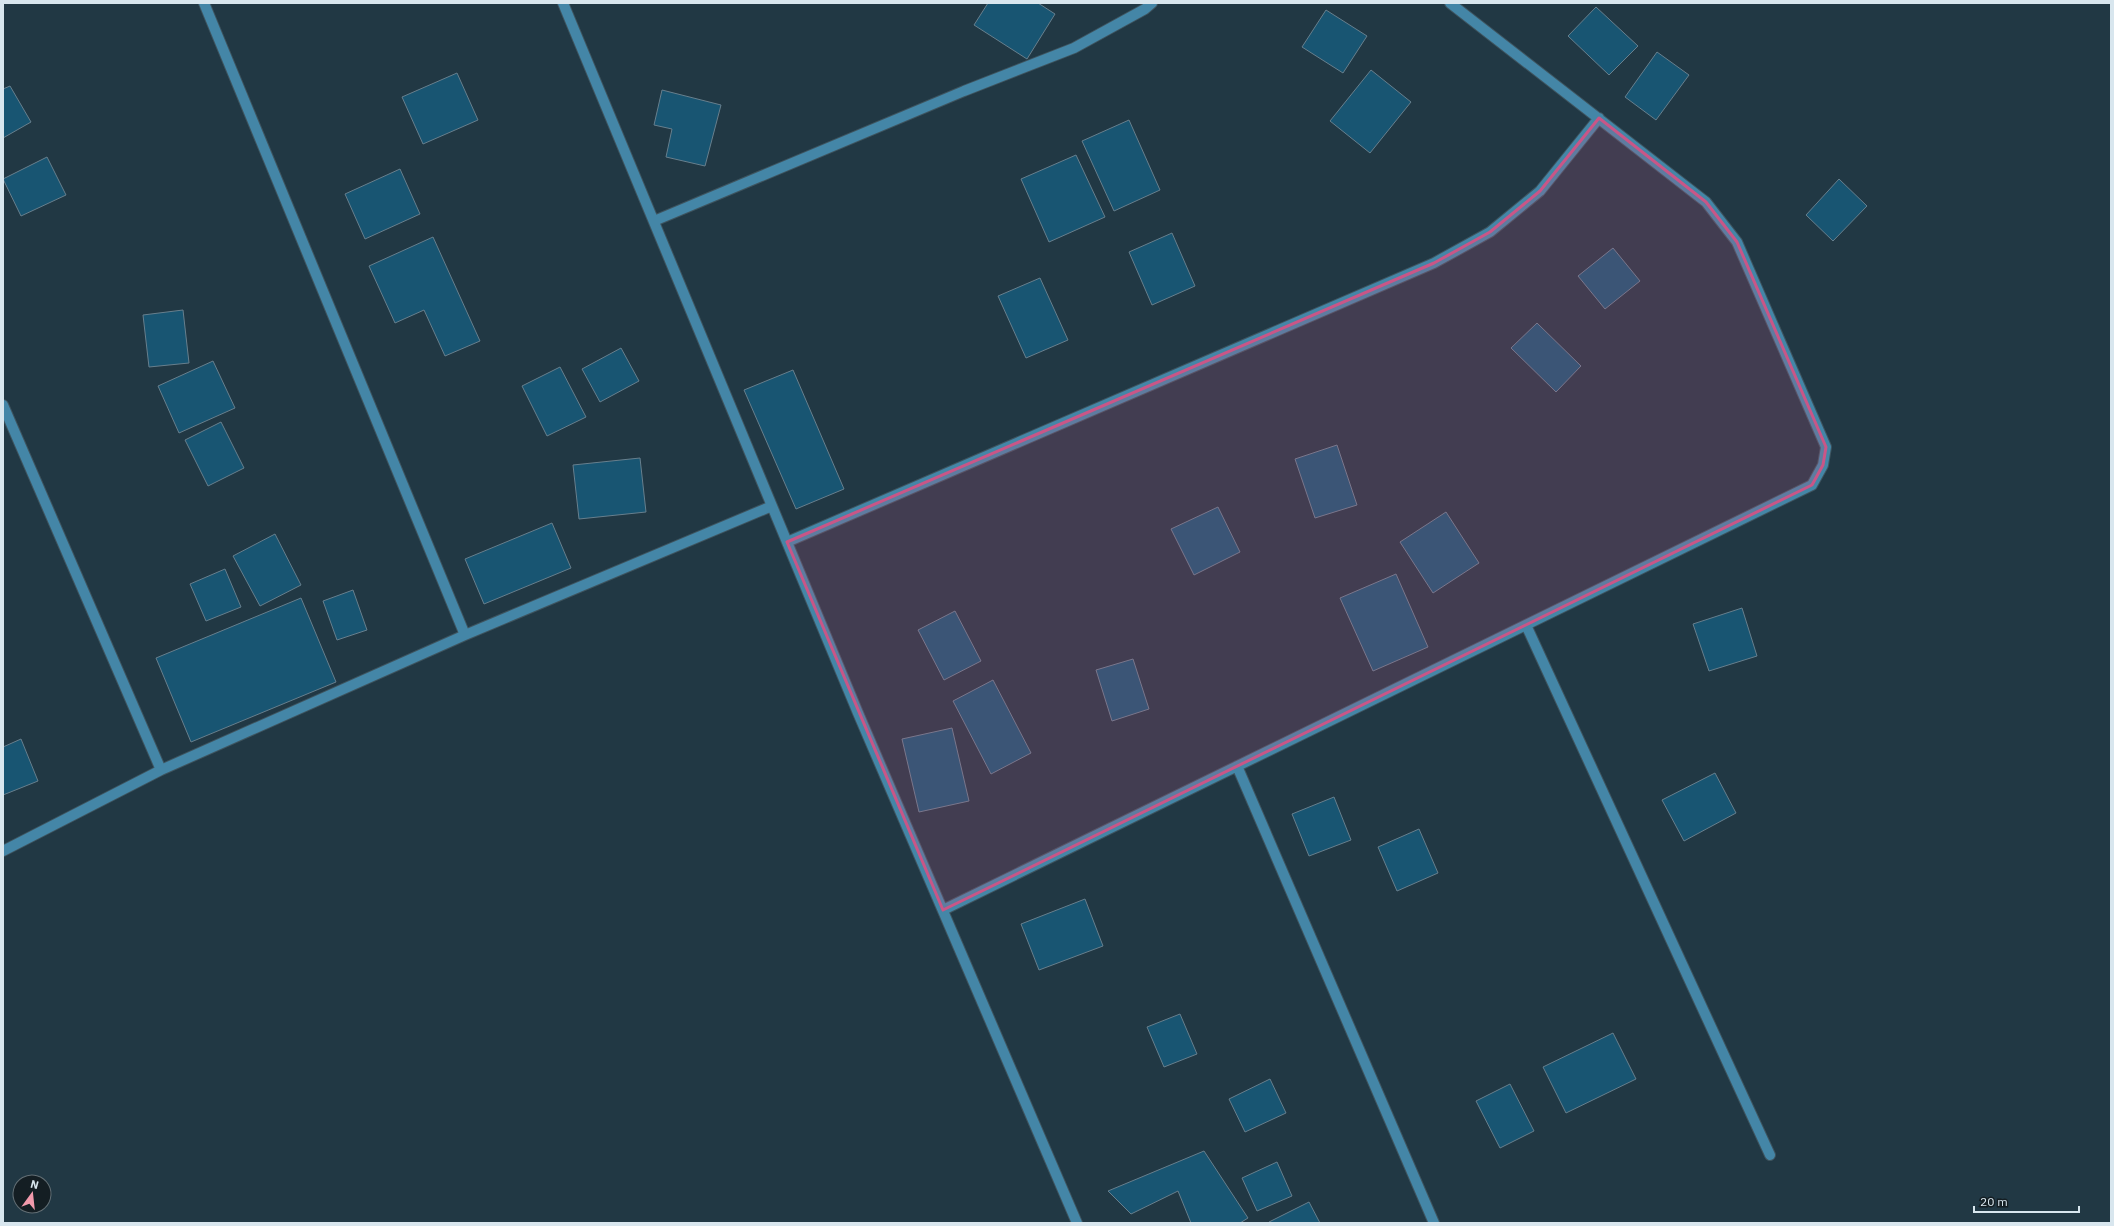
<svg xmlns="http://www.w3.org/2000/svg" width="2114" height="1226" font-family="'IBM Plex Sans',sans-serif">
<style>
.building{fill:#185572;stroke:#677f8d}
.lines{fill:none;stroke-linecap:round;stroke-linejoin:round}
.minor-casing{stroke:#3e545f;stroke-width:12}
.minor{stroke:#4486a7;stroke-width:10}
.marked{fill:#c95687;fill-opacity:0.2;stroke:#c95687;stroke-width:3;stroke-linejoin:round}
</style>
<rect width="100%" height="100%" fill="#213844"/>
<!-- building -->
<path class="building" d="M988,3H1038L1055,14L1027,59L974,25Z
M1596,7L1638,46L1609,75L1568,36Z
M1326,10L1367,36L1343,73L1302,47Z
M1657,52L1689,75L1656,120L1625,97Z
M1371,70L1411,102L1370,153L1330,121Z
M457,73L478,120L423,144L402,97Z
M10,86L31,122L3,138V89Z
M662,90L721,105L705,166L666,157L672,129L654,125Z
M1129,120L1160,190L1114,211L1082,141Z
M1076,155L1105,217L1049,242L1021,179Z
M47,157L66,195L21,216L3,179Z
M400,169L420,214L365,239L345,194Z
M1839,179L1867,206L1833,241L1806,215Z
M1172,233L1195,286L1152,305L1129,252Z
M433,237L480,341L445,356L424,310L395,323L369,266Z
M1613,248L1640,281L1605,309L1578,276Z
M1040,278L1068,340L1026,358L998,296Z
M183,310L189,363L149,367L143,315Z
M1537,323L1581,366L1556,392L1511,348Z
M621,348L639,381L600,402L582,369Z
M213,361L235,408L179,433L158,386Z
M560,367L586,417L547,436L522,386Z
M793,370L844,489L796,509L744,390Z
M221,422L244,468L208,486L185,440Z
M1337,445L1357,505L1315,518L1295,459Z
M640,458L646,512L579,519L573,465Z
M1218,507L1240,552L1194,575L1171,529Z
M1446,512L1479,563L1433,593L1400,542Z
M552,523L571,568L484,604L465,559Z
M275,534L301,585L260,606L233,556Z
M225,569L241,607L206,621L190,584Z
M1396,574L1428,647L1373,671L1340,598Z
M353,590L367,630L337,640L323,601Z
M301,598L336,682L191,742L156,658Z
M1742,608L1757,656L1709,671L1693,624Z
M955,611L981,661L944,680L918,630Z
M1133,659L1149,709L1112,721L1096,670Z
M993,680L1031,753L991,774L953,701Z
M952,728L969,801L919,812L902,739Z
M21,739L38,781L3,795V747Z
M1715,773L1736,813L1684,841L1662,800Z
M1334,797L1351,840L1309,856L1292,814Z
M1419,829L1438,873L1397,891L1378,847Z
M1085,899L1103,946L1039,970L1021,924Z
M1180,1014L1197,1054L1164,1067L1147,1027Z
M1613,1033L1636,1079L1566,1113L1543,1067Z
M1270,1079L1286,1113L1245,1132L1229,1099Z
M1510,1084L1534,1131L1500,1148L1476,1101Z
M1204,1151L1248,1218L1240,1223H1191L1178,1191L1131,1214L1108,1191Z
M1277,1162L1292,1196L1257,1211L1242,1178Z
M1309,1202L1320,1223H1269V1222Z"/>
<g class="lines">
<!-- minor casing -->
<g class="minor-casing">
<path id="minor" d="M204,3L465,635
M563,3L858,713L1077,1223
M654,221L964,91L1074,48L1145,9L1152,3
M3,405L161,770
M787,542L1434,263L1490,232L1540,191L1599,118
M1526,625L1770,1155
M1237,766L1434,1223
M3,851L161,770L465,635L772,506
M943,910L1812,485L1823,465L1826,447L1737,242L1706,202L1450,3"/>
</g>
<!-- minor -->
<use href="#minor" class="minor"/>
</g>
<!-- marked area -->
<path class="marked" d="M1599,118L1706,202L1737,242L1826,447L1823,465L1812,485L943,910L787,542L1434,263L1490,232L1540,191Z"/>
<!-- border -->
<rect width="2114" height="1226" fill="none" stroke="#d8e6ee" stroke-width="8"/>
<!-- north arrow -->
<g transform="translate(32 1194) rotate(15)"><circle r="19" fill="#141e23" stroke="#626e74"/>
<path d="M0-3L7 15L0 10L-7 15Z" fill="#f29aac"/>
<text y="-6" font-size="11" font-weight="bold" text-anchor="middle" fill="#d8e6ee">N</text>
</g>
<!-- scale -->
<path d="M1974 1206v6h105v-6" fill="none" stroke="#d8e6ee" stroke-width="2"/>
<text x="1980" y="1206" font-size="12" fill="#d8e6ee" stroke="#141e23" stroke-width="3" paint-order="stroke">20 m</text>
</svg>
